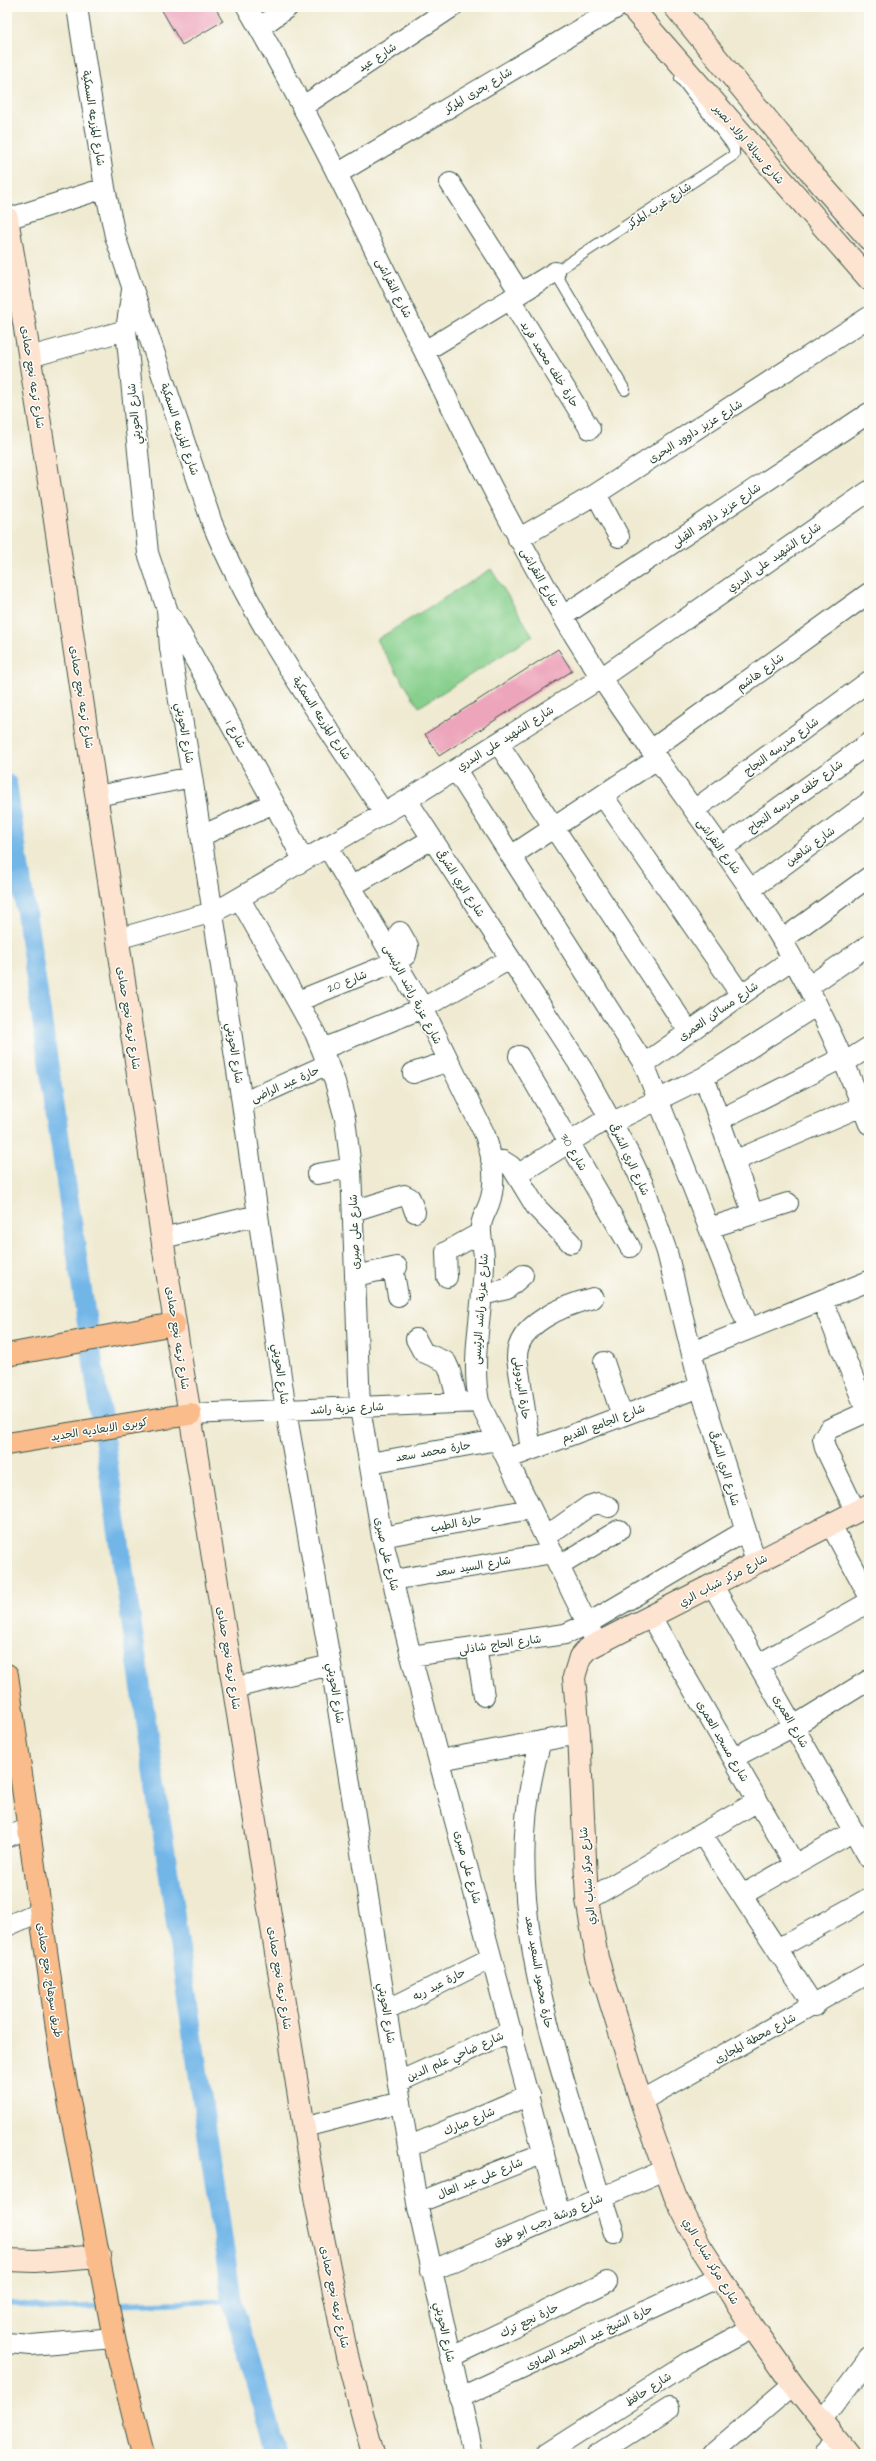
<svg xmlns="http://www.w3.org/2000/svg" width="876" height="2461" font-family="'Architects Daughter','Playpen Sans Arabic',sans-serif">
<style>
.green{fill:#86cf8c;stroke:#528660}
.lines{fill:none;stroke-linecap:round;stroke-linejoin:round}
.stream{stroke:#72b6e8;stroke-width:5.5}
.canal{stroke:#72b6e8;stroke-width:20}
.building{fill:#eda5bc}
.lane-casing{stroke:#3e574c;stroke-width:12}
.street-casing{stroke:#3e574c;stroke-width:22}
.secondary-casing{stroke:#3e574c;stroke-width:24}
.primary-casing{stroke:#3e574c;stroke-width:24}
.lane{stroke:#fff;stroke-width:10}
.street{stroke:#fff;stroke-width:20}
.secondary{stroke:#fde4d0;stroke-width:22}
.primary{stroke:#f9bc8a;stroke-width:22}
.labels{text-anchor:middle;stroke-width:3;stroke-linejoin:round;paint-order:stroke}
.street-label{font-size:11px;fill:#1f3d34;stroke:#fdfcf7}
</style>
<rect width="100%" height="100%" fill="#fdfcf7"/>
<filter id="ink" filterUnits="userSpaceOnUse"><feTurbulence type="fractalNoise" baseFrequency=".025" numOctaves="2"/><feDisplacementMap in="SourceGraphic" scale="8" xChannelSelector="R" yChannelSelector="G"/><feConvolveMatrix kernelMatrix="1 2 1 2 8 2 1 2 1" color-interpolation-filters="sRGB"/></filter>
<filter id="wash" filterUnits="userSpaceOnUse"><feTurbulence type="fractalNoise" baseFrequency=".012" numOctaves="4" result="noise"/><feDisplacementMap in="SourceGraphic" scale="16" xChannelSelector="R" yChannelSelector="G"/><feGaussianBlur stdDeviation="0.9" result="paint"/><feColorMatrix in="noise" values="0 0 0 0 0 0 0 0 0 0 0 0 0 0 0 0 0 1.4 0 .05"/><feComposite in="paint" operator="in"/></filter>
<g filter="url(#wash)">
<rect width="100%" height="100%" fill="#efead1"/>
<!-- green -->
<path class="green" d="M491,569L533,636L419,707L376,640Z"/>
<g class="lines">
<!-- stream -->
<path class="stream" d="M7,2302L46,2308L104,2306
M113,2305L232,2301"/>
<!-- canal -->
<path class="canal" d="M7,784L232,2301L277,2454"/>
</g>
<g id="blocks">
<!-- building -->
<path class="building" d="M160,7H215L223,21L182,45Z
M558,649L572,671L439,756L425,734Z"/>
</g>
</g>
<g filter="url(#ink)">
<use href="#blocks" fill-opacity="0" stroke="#3e574c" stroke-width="1"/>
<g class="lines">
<!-- lane casing -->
<g class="lane-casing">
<path id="lane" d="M625,390L555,272L734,155V148L680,78"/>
</g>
<!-- street casing -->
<g class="street-casing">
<path id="street" d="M77,7L105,188L115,236L212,523C255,627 322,718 383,812
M247,7C362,203 446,417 561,613C617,710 687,797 750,889C799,962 838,1042 869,1124
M259,28L288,7
M302,107L452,7
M337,174L618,7
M450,183L520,293
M7,219L105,188
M132,290L126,330L148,553L167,609L170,648L192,777L242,1103L286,1411L331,1665L417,2203L473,2454
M510,299L590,429
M425,351L555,272
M30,357L126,330
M596,494L619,537
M518,539L596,494L869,317
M171,616L274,803L303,860
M563,616L869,413
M498,743L689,1032
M651,750L869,593
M456,770L644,1064L749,1329
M97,796L192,777
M603,796L741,995
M407,800L584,1072L629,1154L644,1186L667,1252L700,1387L756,1562
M694,810L869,681
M201,836L274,803
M327,846L423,1008L485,1135C492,1155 497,1182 489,1204C486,1212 482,1217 481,1226C480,1237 484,1248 484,1259C484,1307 470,1354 479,1402L597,1644
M721,849L869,743
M511,856L657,759
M352,886L432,839
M750,890L869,802
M240,899L315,1033L335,1082L345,1119L351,1168L360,1408L382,1537L411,1656L560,2215
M117,939L213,912L229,904L407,800L601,678L869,491
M782,940L869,877
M808,987L869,945
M298,1001L397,961L406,955L408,946L400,932
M322,1049L423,1008L510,959
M519,1056L630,1247
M844,1063L869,1047
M644,1064L792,959
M413,1073L449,1061
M704,1077L753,1214
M242,1103L328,1064
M719,1120L842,1058
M613,1122L704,1077L817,1005
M491,1160L503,1161L511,1166L536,1207L571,1243
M734,1161L869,1103
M317,1174L351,1168
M517,1175L610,1117
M353,1211L404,1195L410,1198L415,1212
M709,1228L788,1203
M163,1238L258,1215
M393,1268L398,1296
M355,1276L397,1267
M447,1277L446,1252L480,1233
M482,1295L507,1289L523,1275
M822,1300L867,1412
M416,1339L423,1352L446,1362L450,1371L458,1403
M692,1352L869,1281
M604,1362L622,1416
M190,1414L479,1402
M531,1450L517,1358C516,1324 565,1305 593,1298
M507,1459L700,1387
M370,1463L497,1440
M856,1512L825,1448L823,1438L829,1429L869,1411
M831,1525L869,1596
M382,1537L530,1509
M545,1537L589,1506L598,1503L609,1507
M559,1566L619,1530
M393,1580L553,1553
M712,1584L869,1858
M651,1617L795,1865
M476,1647L484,1696
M411,1656L565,1634L587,1624L745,1531
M759,1664L869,1602
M233,1688L331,1665
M541,1741C494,1893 556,2052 600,2197
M733,1758L794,1726L869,1680
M440,1760L579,1734
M702,1834L814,2006
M7,1837L29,1828
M742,1895L854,1831
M587,1900L758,1801
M7,1926L39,1912
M777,1949L869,1898
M387,2010L491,1958
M398,2082L512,2031
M641,2101L869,1973
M304,2127L401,2102
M408,2147L529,2095
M602,2196L614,2233
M417,2203L544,2153
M431,2271L665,2170
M7,2343L31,2345L114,2338
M450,2357L607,2282
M459,2398L719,2277
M821,2422L869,2358
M546,2454L691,2361L753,2328
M598,2454L670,2408
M712,2454L793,2385
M825,2454L837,2442"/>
</g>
<!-- secondary casing -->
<g class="secondary-casing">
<path id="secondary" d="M631,7L869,279
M675,7L813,175L869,239
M7,218C57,516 98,815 144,1113C159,1214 172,1314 190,1414L316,2203L347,2356L373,2454
M7,2260L35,2261L100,2256
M848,2454L793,2385L753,2328L700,2246L675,2196L641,2101L597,1958L587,1900L579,1734L574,1677L580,1657L587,1649L869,1505"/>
</g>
<!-- primary casing -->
<g class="primary-casing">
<path id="primary" d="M7,1355L174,1324
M7,1444L190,1414
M7,1675L62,2064L114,2338L143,2454"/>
</g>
<!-- lane -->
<use href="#lane" class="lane"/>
<!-- street -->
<use href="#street" class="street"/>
<!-- secondary -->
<use href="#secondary" class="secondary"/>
<!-- primary -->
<use href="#primary" class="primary"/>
</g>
</g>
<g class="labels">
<!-- street labels -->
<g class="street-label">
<text transform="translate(377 57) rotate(-33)" y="4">شارع عيد</text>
<text transform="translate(478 90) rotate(-31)" y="4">شارع بحرى المركز</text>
<text transform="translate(94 118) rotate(81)" y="4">شارع المزرعه السمكية</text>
<text transform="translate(749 144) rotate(49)" y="4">شارع سيالة اولاد نصير</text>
<text transform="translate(659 205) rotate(-33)" y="4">شارع غرب المركز</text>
<text transform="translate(394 288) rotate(63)" y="4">شارع النقراشى</text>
<text transform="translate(550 364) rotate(58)" y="4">حارة خلف محمد فريد</text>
<text transform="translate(33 377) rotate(81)" y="4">شارع ترعه نجع حمادى</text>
<text transform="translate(134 414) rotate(-96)" y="4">شارع الحويتي</text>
<text transform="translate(180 429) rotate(71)" y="4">شارع المزرعه السمكية</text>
<text transform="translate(695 431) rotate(-32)" y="4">شارع عزيز داوود البحرى</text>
<text transform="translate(716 515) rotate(-34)" y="4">شارع عزيز داوود القبلى</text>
<text transform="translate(774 557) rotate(-35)" y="4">شارع الشهيد على البدري</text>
<text transform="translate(540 577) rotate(60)" y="4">شارع النقراشى</text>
<text transform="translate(760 672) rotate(-36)" y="4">شارع هاشم</text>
<text transform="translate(82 697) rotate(81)" y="4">شارع ترعه نجع حمادى</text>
<text transform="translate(322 718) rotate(57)" y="4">شارع المزرعه السمكية</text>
<text transform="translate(185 733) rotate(80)" y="4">شارع الحويتي</text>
<text transform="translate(236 734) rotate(61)" y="4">شارع 1</text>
<text transform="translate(505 738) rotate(-32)" y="4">شارع الشهيد على البدري</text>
<text transform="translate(781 746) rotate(-36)" y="4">شارع مدرسه النجاح</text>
<text transform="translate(795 796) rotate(-36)" y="4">شارع خلف مدرسه النجاح</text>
<text transform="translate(719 846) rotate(54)" y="4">شارع النقراشى</text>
<text transform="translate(810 846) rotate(-36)" y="4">شارع شاهين</text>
<text transform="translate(461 883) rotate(57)" y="4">شارع الري الشرقى</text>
<text transform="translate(347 981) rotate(-22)" y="4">شارع 20</text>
<text transform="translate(413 994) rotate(62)" y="4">شارع عزبة راشد الرئيسى</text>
<text transform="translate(718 1011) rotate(-35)" y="4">شارع مساكن العمرى</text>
<text transform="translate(129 1018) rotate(81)" y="4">شارع ترعه نجع حمادى</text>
<text transform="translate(235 1053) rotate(81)" y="4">شارع الحويتي</text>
<text transform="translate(285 1084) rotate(-24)" y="4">حارة عبد الراضى</text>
<text transform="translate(574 1152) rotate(60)" y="4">شارع 30</text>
<text transform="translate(630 1159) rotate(65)" y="4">شارع الري الشرقى</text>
<text transform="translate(354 1232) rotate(-92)" y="4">شارع على صبرى</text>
<text transform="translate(480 1309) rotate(-86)" y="4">شارع عزبة راشد الرئيسى</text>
<text transform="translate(178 1338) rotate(81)" y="4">شارع ترعه نجع حمادى</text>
<text transform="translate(281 1374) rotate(82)" y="4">شارع الحويتي</text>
<text transform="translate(522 1388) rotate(82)" y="4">حارة البردويلى</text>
<text transform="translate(347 1408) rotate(-3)" y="4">شارع عزبة راشد</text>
<text transform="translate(603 1423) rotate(-21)" y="4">شارع الجامع القديم</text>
<text transform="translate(99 1429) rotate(-9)" y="4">كوبرى الابعاديه الجديد</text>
<text transform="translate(433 1451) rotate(-10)" y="4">حارة محمد سعد</text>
<text transform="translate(725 1468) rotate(73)" y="4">شارع الري الشرقى</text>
<text transform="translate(456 1523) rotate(-11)" y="4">حارة الطيب</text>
<text transform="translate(387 1554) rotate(77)" y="4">شارع على صبرى</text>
<text transform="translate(473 1566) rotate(-10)" y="4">شارع السيد سعد</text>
<text transform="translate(723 1580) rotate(-28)" y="4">شارع مركز شباب الري</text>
<text transform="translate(500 1644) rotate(-8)" y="4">شارع الحاج شاذلى</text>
<text transform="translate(229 1658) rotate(81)" y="4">شارع ترعه نجع حمادى</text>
<text transform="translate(336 1693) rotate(81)" y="4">شارع الحويتي</text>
<text transform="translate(791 1721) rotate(60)" y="4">شارع العمرى</text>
<text transform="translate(723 1741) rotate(60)" y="4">شارع مسجد العمرى</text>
<text transform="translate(468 1867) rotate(75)" y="4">شارع على صبرى</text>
<text transform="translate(587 1876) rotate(-95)" y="4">شارع مركز شباب الري</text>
<text transform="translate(539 1972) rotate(80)" y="4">حارة محمود السعيد سعد</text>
<text transform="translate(280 1978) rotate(81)" y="4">شارع ترعه نجع حمادى</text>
<text transform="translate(50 1980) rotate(81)" y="4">طريق سوهاج, نجع حمادى</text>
<text transform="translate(439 1984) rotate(-27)" y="4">حارة عبد ربه</text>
<text transform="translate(387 2013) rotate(81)" y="4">شارع الحويتي</text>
<text transform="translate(755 2038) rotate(-29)" y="4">شارع محطة المجارى</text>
<text transform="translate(455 2056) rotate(-24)" y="4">شارع ضاحي علم الدين</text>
<text transform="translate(469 2121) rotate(-23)" y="4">شارع مبارك</text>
<text transform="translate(480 2178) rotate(-22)" y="4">شارع على عبد العال</text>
<text transform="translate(548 2220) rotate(-23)" y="4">شارع ورشة رجب ابو طوق</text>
<text transform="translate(711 2261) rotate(59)" y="4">شارع مركز شباب الري</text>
<text transform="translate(335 2297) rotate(78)" y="4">شارع ترعه نجع حمادى</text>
<text transform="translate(529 2320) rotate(-26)" y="4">حارة نجع ترك</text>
<text transform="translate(445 2332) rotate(78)" y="4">شارع الحويتي</text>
<text transform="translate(589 2337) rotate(-25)" y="4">حارة الشيخ عبد الحميد الصاوى</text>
<text transform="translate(648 2389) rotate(-33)" y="4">شارع حافظ</text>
</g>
</g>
<!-- margin -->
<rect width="876" height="2461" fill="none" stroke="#fdfcf7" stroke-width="24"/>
</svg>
